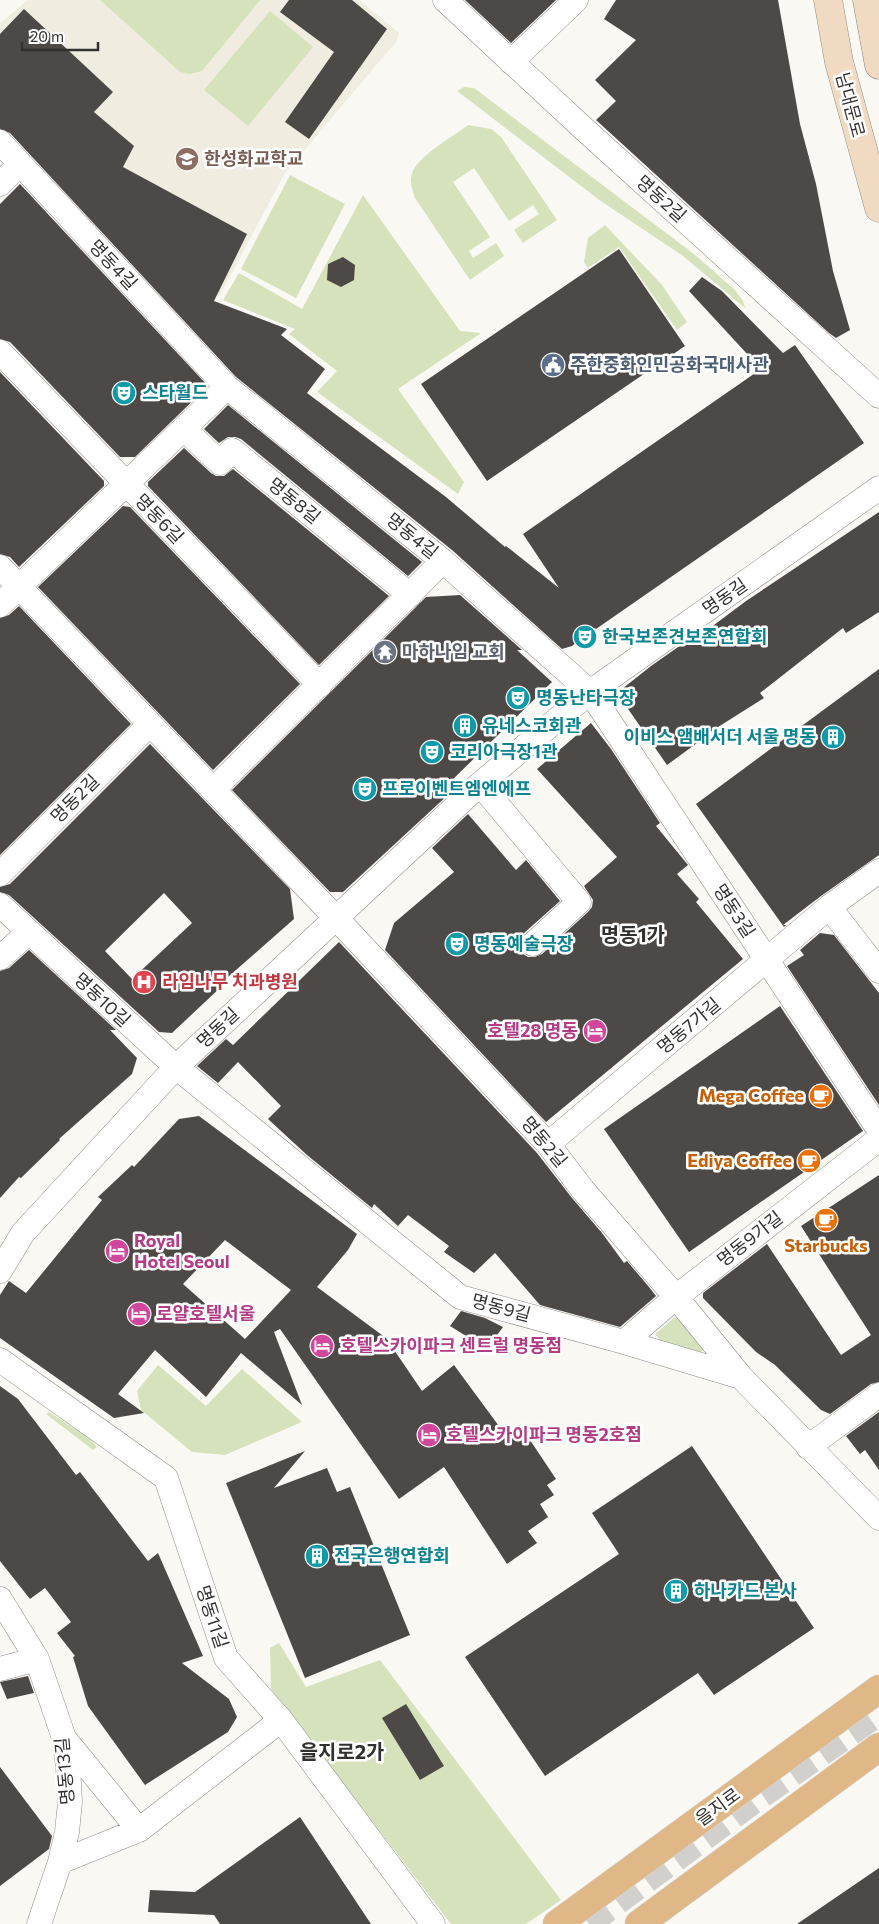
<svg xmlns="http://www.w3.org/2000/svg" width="879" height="1924" font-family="Commissioner,'Noto Sans KR',sans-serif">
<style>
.built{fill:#f0ede0}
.green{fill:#d6e2bc}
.building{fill:#4c4946;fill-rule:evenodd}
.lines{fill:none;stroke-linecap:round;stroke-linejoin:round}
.street-tunnel{stroke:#d1d0cc;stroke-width:24;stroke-dasharray:24 12;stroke-linecap:butt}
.street-casing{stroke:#8d8b87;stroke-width:25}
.secondary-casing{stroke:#8d8b87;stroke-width:29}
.primary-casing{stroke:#d6d6d5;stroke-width:29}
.street{stroke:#fff;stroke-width:24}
.secondary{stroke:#f0dbc2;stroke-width:28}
.primary{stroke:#e0b786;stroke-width:28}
.labels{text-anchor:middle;stroke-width:5;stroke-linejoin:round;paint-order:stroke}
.street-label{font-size:18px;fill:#32312f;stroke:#fff}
.education-label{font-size:18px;font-weight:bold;fill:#785e54;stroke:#fff;text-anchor:start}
.service-label{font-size:18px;font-weight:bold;fill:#4e5e75;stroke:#fff;text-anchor:start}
.culture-label{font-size:18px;font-weight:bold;fill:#0d838f;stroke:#fff;text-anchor:start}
.worship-label{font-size:18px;font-weight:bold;fill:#5b616d;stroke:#fff;text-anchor:start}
.health-label{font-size:18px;font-weight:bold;fill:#be3a42;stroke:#fff;text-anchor:start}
.hotel-label{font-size:18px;font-weight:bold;fill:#b23c85;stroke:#fff;text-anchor:start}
.food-label{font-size:18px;font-weight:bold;fill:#c56008;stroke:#fff;text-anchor:end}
.quarter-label{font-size:20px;font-weight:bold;fill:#32312f;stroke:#fff}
</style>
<rect width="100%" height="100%" fill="#f9f8f3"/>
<!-- built -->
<path class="built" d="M28,0H359L399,33L396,42L285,173L219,297L208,286L97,230L50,192L89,144L0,60V23Z"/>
<!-- green -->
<path class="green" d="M100,0H260L202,71L190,74L180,72Z
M270,11L313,47L248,126L204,90Z
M464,87L474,88L694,254L735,290L743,301L745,308L683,256L598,199L457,91Z
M468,125L491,129L501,137L557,220L523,243L514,230L539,214L533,205L509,221L474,168L453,182L490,237L469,251L473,258L496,243L504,256L470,280L415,198C413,191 409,182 412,174C416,157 454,136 468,125Z
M290,175L345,204L296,298L241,269Z
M363,195L460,331L481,333L398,389L464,482L458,494L317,392L337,371L289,334L295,329L223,300L239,273L302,309Z
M605,225L662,285L687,322L677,330L619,247L588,268L584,262L588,238Z
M679,1314L707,1346L701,1352L660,1340L655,1334Z
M158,1365L206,1406L242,1369L302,1422L225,1455L192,1452L141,1410L137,1391Z
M49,1412L90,1439L97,1447L93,1450L46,1414Z
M279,1643L306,1687L380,1660L561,1900L526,1924H451L271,1689L270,1648Z"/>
<!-- building -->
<path class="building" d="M289,0H352L387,29L309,139L285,122L334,52L280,12Z
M465,0H556L511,43Z
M616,0H778L800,124L816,184L833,271L850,330L836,338L829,333L596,120L616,101L595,80L636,40L604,19Z
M24,9L113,92L94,112L134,146L123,167L247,234L214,301L287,329L281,335L325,369L307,393L446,497L505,547L506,546L559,588L523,534L761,369L689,291L702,277L722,291L783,353L795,345L864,443L596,629L595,628L572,646L562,649L452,550L236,377L10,133L0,129V34Z
M20,184L208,386L135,457H120L10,342L0,339V204Z
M619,249L685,346L487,481L421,384Z
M343,257L355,265L354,280L341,287L327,280L328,264Z
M0,372L104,481V486L19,567L10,557L0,554Z
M228,405L422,562L408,576L241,439L235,437H228L219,443L204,429Z
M184,448L211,473L216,476H224L233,469L389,596L319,665L148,486V482Z
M123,506L130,507L300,684L213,770L38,587Z
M879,512V612L846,633L843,628L760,693L764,698L707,734L708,735L667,765L617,693L651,666L708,626L710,628L746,601Z
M460,595L522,650H517L552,682L445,787L450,793L343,892H330L232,790L426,597Z
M19,606L131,724L0,855V618L9,615Z
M879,669V855L821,896L783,925H786L784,927L696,804Z
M591,723L611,749L660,823L656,826L688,865L677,874L699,899L696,902L743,959L546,1122L385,950L394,923L454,872L432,848L468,814L516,870L526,860L560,901L523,934L520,939V946L523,954L528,957H535L542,954L588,912L592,907L593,900L584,886L617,857L537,769Z
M150,744L290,889L294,919L220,984L222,986L172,1033L159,1032L9,895L0,892V887L10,884ZM164,893L192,923L132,979L105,951Z
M820,933L834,935L879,993V1105L787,966L804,955L800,950Z
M339,942L537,1153L572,1198L602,1233L624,1263L627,1261L649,1287L656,1296L620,1327L540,1305L495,1253L474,1273L444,1252L449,1246L408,1215L398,1226L374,1204L372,1208L307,1155L268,1119L281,1106L238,1062L218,1083L197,1066L226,1039L233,1045Z
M29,950L116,1030H110L137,1058L132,1074L59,1139L60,1140L21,1178L19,1177L0,1198V971L9,968Z
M780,1006L863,1131L689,1252L604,1129Z
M199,1116L357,1234L348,1250L317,1287L386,1338L422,1391L454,1365L507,1437L513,1433L518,1441L526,1434L556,1479L547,1485L554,1495L540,1504L548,1517L528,1531L537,1543L507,1564L444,1467L399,1499L280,1329L274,1332L302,1405L241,1353L206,1397L155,1350L118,1394L144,1413L114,1418L0,1338V1295L9,1281L26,1293L102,1200L98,1197L132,1165L134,1167L179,1119ZM225,1240L291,1290L245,1339L183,1284Z
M879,1175V1382L871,1384L830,1414L821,1410L775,1365L756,1352L703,1298V1293L767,1244L841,1355L871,1335L801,1226Z
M461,1311L485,1318L503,1327L487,1349L450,1326Z
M0,1386L18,1399L76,1475L80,1472L148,1561L158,1553L203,1656L182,1663L229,1699L237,1717L228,1732L145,1785L88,1706L73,1657L75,1656L57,1633L71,1622L45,1588L30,1599L0,1561Z
M879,1412V1470L865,1450L860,1454L846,1436Z
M692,1446L814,1628L714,1695L698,1673L545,1776L465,1657L619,1554L592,1513Z
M305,1451L274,1488L327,1468L337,1492L350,1487L410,1635L305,1678L226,1483Z
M28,1676L34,1693L7,1699L0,1682Z
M406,1704L444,1766L420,1780L382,1718Z
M0,1767L52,1836L49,1849L0,1886Z
M300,1817L371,1924H220L214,1915L148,1912L150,1890L195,1892Z
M879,1868V1924H797Z"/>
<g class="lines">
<!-- street-tunnel -->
<path class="street-tunnel" d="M589,1924L758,1799L879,1714"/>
<!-- street casing -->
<g class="street-casing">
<path id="street" d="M445,0L584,129L879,396
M511,62L576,0
M0,142L227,387L443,561L590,692L879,1130
M0,184L20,164
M0,352L320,685
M184,429L220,463L232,450L410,595
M0,567L336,918L548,1144L583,1190L676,1297L741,1377
M0,605L227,387
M480,784L579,902L533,944
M213,790L443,561
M0,874L150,724
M0,905L176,1067L460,1297L624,1342L741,1377L879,1518
M829,907L879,971
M0,958L29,932
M548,1144L829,907L879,871
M0,1271L23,1233L176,1067L480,784L590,692L879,488
M624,1342L676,1297L879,1139
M0,1360L166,1478L226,1658L281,1720L433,1924
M808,1447L879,1395
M0,1599L37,1659L64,1738L68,1767L70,1802L67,1832L60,1862L39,1924
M0,1669L37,1659
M64,1738L139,1830
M60,1862L139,1830L281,1720"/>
</g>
<!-- secondary casing -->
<g class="secondary-casing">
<path id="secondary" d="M828,0L839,62L879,208
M867,0L879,65"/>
</g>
<!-- primary casing -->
<g class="primary-casing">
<path id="primary" d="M557,1924L879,1689
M639,1924L879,1747"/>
</g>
<!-- street -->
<use href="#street" class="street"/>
<!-- secondary -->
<use href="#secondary" class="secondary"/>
<!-- primary -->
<use href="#primary" class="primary"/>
</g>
<!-- icons -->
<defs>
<g id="school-disc" transform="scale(1.25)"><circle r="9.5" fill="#8d6e63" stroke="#fff"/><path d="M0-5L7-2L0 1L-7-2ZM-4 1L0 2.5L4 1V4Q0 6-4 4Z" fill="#fff"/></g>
<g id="civic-disc" transform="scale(1.25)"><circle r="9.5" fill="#5c6f8a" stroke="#fff"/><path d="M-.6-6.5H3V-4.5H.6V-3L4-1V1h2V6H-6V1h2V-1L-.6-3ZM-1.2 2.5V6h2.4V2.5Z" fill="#fff"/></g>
<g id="theatre-disc" transform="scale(1.25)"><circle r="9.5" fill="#0f9aa8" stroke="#fff"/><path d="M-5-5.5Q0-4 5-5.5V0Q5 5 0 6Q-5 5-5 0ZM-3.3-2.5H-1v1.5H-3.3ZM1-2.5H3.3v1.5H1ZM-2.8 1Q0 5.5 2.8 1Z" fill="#fff"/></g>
<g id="temple-disc" transform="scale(1.25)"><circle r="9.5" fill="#6b7280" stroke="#fff"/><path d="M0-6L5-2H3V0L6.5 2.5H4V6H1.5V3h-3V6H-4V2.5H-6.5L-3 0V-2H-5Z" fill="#fff"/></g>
<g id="building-disc" transform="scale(1.25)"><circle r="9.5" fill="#0f9aa8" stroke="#fff"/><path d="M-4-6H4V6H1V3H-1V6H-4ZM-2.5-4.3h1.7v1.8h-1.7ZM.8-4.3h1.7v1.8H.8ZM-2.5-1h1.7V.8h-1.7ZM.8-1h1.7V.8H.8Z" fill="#fff"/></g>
<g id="hospital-disc" transform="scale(1.25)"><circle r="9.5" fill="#e0444e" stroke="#fff"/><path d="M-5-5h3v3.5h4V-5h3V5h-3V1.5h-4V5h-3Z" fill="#fff"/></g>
<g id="hotel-disc" transform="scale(1.25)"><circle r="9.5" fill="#d1479c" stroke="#fff"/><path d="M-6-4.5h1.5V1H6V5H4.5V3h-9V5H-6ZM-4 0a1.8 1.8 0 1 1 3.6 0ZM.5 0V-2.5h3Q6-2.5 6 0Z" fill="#fff"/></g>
<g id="cafe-disc" transform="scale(1.25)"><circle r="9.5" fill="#e8710a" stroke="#fff"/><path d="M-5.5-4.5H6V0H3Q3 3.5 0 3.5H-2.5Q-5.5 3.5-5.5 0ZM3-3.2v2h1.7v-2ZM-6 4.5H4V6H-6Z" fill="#fff"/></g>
</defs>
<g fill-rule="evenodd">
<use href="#school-disc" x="187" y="159"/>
<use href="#civic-disc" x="553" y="365"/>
<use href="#theatre-disc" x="124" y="393"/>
<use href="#theatre-disc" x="585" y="637"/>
<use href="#temple-disc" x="385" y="652"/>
<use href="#theatre-disc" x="518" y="698"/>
<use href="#building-disc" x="465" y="726"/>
<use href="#building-disc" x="833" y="737"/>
<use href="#theatre-disc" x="432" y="752"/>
<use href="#theatre-disc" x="365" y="789"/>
<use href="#theatre-disc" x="457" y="944"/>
<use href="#hospital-disc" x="144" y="982"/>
<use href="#hotel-disc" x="595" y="1031"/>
<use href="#cafe-disc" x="821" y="1096"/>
<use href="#cafe-disc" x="809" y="1161"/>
<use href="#cafe-disc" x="826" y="1220"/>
<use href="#hotel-disc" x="117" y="1251"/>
<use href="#hotel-disc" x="139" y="1314"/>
<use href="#hotel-disc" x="322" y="1346"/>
<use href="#hotel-disc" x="429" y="1435"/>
<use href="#building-disc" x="317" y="1556"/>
<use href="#building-disc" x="676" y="1591"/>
</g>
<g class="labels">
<!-- street labels -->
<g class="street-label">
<text transform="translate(850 105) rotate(75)" y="6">남대문로</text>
<text transform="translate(661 199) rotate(42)" y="6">명동2길</text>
<text transform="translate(113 265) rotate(47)" y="6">명동4길</text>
<text transform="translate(294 501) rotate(39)" y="6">명동8길</text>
<text transform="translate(159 519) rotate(46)" y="6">명동6길</text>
<text transform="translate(412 536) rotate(39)" y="6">명동4길</text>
<text transform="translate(725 597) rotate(-35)" y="6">명동길</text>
<text transform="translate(75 799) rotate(-45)" y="6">명동2길</text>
<text transform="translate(734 911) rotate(57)" y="6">명동3길</text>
<text transform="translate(102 1000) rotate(43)" y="6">명동10길</text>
<text transform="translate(689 1026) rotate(-40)" y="6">명동7가길</text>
<text transform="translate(218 1028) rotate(-43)" y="6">명동길</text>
<text transform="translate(544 1142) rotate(50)" y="6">명동2길</text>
<text transform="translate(750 1239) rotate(-38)" y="6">명동9가길</text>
<text transform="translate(501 1308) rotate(15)" y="6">명동9길</text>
<text transform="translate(212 1617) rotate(72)" y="6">명동11길</text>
<text transform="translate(65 1771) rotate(-95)" y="6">명동13길</text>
<text transform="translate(718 1807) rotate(-36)" y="6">을지로</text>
</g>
<!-- education labels -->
<g class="education-label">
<text x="204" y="165">한성화교학교</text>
</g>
<!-- service labels -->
<g class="service-label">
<text x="570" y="371">주한중화인민공화국대사관</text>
</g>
<!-- culture labels -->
<g class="culture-label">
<text x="142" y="399">스타월드</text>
<text x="602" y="643">한국보존견보존연합회</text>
<text x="536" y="704">명동난타극장</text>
<text x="482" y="732">유네스코회관</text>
<text x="816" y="743" text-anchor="end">이비스 앰배서더 서울 명동</text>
<text x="450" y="758">코리아극장1관</text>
<text x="382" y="795">프로이벤트엠엔에프</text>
<text x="474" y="950">명동예술극장</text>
<text x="334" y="1562">전국은행연합회</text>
<text x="694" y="1597">하나카드 본사</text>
</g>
<!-- worship labels -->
<g class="worship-label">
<text x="402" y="658">마하나임 교회</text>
</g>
<!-- health labels -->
<g class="health-label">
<text x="162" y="988">라임나무 치과병원</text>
</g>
<!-- hotel labels -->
<g class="hotel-label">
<text x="578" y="1037" text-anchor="end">호텔28 명동</text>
<text x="134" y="1247">Royal<tspan x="134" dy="21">Hotel Seoul</tspan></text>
<text x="156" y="1320">로얄호텔서울</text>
<text x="340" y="1352">호텔스카이파크 센트럴 명동점</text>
<text x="446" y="1441">호텔스카이파크 명동2호점</text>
</g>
<!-- food labels -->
<g class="food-label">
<text x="804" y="1102">Mega Coffee</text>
<text x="792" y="1167">Ediya Coffee</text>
<text x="826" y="1252" text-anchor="middle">Starbucks</text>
</g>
<!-- quarter labels -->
<g class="quarter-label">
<text x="633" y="942">명동1가</text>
<text x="342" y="1759">을지로2가</text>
</g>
</g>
<!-- scale -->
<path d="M22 42v8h76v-8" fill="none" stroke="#32312f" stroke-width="2.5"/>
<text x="30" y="42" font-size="15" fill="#32312f" stroke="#ffffff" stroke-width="4" paint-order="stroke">20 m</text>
</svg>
